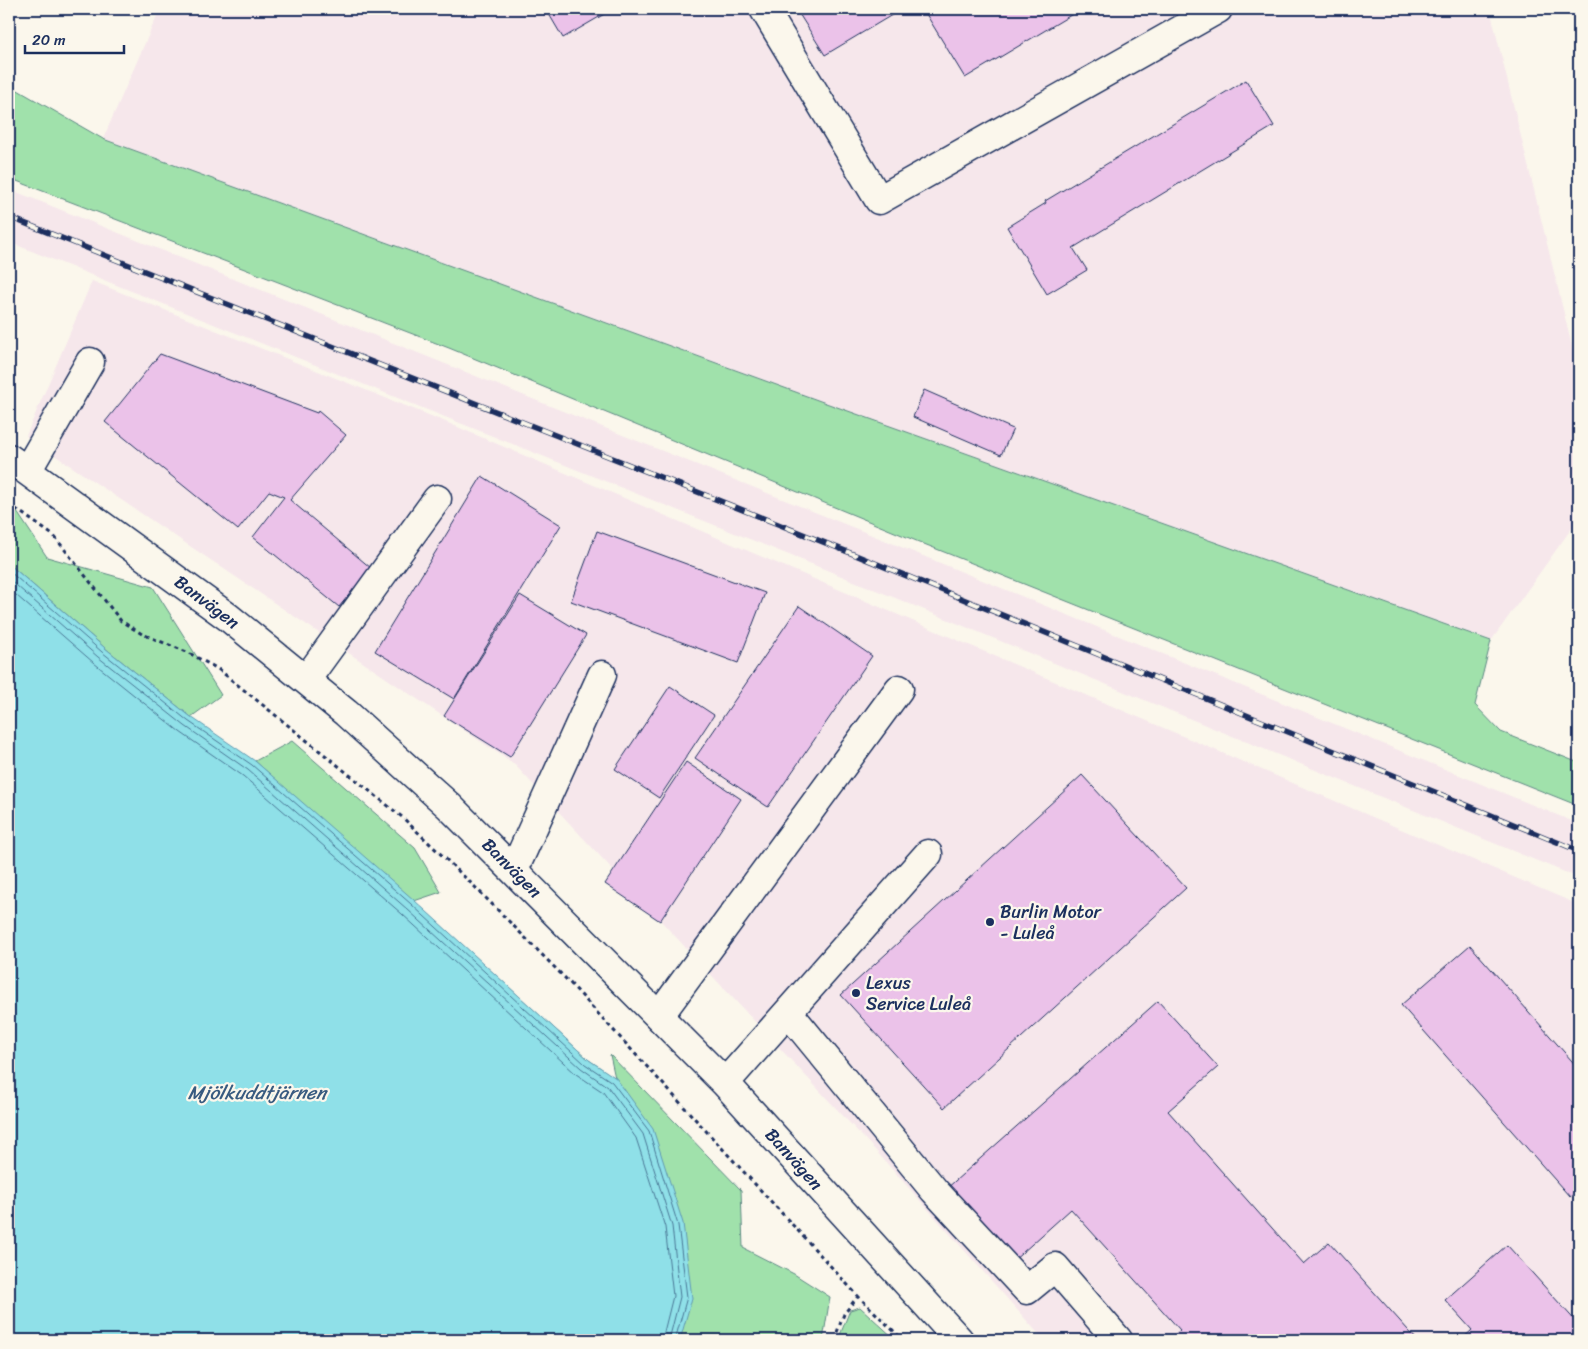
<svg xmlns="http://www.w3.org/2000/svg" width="1588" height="1349" font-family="Sriracha,sans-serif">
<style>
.built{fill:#f6e7eb}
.green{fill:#a0e1ab;stroke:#5e8884}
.water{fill:#8fe0e8;stroke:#6199b1}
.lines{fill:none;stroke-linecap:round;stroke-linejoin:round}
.shore{stroke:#497695;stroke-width:1}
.building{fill:#ebc2e9;stroke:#1b2f5e}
.minor-casing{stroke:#1b2f5e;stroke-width:31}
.path{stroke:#1b2f5e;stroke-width:3;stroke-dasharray:4 4;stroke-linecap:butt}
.minor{stroke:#fbf7ec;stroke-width:28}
.rail-casing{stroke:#1b2f5e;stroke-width:5.5}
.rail{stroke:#fbf7ec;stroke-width:4;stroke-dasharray:11;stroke-linecap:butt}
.poi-dot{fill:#1b2f5e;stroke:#fbf7ec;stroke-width:2}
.labels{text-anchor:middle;stroke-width:4.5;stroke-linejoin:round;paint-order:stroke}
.street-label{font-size:18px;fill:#1b2f5e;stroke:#fbf7ec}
.poi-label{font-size:18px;fill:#1b2f5e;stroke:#fbf7ec;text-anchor:start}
.water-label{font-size:19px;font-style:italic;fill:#385b80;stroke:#fbf7ec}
</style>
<rect width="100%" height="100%" fill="#fbf7ec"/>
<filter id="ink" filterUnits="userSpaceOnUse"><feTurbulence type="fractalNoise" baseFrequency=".02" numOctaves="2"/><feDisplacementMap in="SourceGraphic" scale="10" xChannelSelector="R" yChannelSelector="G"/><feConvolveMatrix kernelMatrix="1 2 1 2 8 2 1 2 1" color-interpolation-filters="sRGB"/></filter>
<g filter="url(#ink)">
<!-- built -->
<path class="built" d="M160,9H1490L1579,375V518L1491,641L823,402L103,139Z
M9,189L862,531L1579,824V878L844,577L9,242Z
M92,281L441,420L1579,905V1340H1044L876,1151L514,764L26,436Z"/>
<!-- green -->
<path class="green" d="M9,85L103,139L823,402L1491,641L1475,705L1501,732L1579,763V806L919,542L449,348L9,178Z
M9,500L47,557L153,587L221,695L191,717L105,648L9,564Z
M292,741L415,848L441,892L414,901L589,1060L615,1078L610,1055L741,1190L743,1248L794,1274L830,1297L823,1340H578L338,835L255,761Z
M860,1307L895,1339V1340H838L850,1310Z"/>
<!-- water -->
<path class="water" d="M9,564L105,648L191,717L255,761L414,900L589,1060L616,1078L653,1129L683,1223L692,1298L680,1340H9Z"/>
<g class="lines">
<!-- shore -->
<path class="shore" d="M9,571L102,652L188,721L252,765L411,904L585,1064L612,1082L649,1131L678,1225L687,1297L675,1340
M9,579L98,657L185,726L248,770L407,909L581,1068L608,1087L643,1134L672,1226L680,1297L669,1340
M9,589L94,663L180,732L243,776L402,914L576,1074L603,1092L636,1138L665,1227L673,1296L662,1340"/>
</g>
<!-- building -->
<path class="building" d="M546,9H613L563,38Z
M796,9H902L825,55Z
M923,9H1081L965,78Z
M1246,80L1274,126L1073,248L1087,270L1047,294L1007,227L1046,203L1045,201Z
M160,354L317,413L318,411L346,435L290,500L371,568L339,607L253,537L284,497L269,491L238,530L105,422Z
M924,390L1013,429L1001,455L913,417Z
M482,476L561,525L454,699L375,651Z
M597,531L765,593L738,663L571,601Z
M520,595L586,635L510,757L444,716Z
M799,606L872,656L768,807L695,758Z
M670,686L714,715L659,798L615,769Z
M686,762L741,799L660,921L605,884Z
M1082,775L1186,888L944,1108L841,995Z
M1470,945L1579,1069V1189L1570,1197L1401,1005Z
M1158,1001L1218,1067L1168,1111L1304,1264L1329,1242L1417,1340H1169L1180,1330L1071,1209L1012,1262L946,1189Z
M1507,1245L1579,1325V1340H1461L1472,1330L1445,1300Z"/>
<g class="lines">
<!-- minor casing -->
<g class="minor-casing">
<path id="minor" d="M764,9L879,200L1218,9
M9,458L228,617L346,713L449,806L725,1083L959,1340
M27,471L90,362
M306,680L437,499
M514,870L602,675
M788,1012L934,1190L1027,1290L1055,1267L1118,1340
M659,1016L899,689
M725,1083L928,854"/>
</g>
<!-- path -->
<path class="path" d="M9,504L54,536L121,621L142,634L187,652L218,669L402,817L475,887L570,983L858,1296L903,1340
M834,1340L844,1314L858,1296"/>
<!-- minor -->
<use href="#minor" class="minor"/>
<!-- rail casing -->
<g class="rail-casing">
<path id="rail" d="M9,217L853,554L1579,851"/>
</g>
<!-- rail -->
<use href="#rail" class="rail"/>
</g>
</g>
<!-- markers -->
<g class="poi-dot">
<circle cx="990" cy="922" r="5"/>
<circle cx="856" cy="993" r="5"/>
</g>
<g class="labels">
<!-- street labels -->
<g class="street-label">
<text transform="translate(207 602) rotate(37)" y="6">Banvägen</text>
<text transform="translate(512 868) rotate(45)" y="6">Banvägen</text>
<text transform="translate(794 1159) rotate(48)" y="6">Banvägen</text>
</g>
<!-- poi labels -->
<g class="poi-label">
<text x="1000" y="918">Burlin Motor<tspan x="1000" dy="21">- Luleå</tspan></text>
<text x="866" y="989">Lexus<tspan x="866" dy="21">Service Luleå</tspan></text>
</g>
<!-- water labels -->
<g class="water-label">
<text x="257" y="1099">Mjölkuddtjärnen</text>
</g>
</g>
<!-- margin -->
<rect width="1588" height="1349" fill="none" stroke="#fbf7ec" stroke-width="30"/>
<rect x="15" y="15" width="1558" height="1319" fill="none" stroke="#1b2f5e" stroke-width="2" filter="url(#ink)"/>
<!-- scale -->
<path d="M25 45v8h99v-8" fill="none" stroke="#1b2f5e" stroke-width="2.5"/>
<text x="32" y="45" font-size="15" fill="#1b2f5e" stroke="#fbf7ec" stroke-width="4" paint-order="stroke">20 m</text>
</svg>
